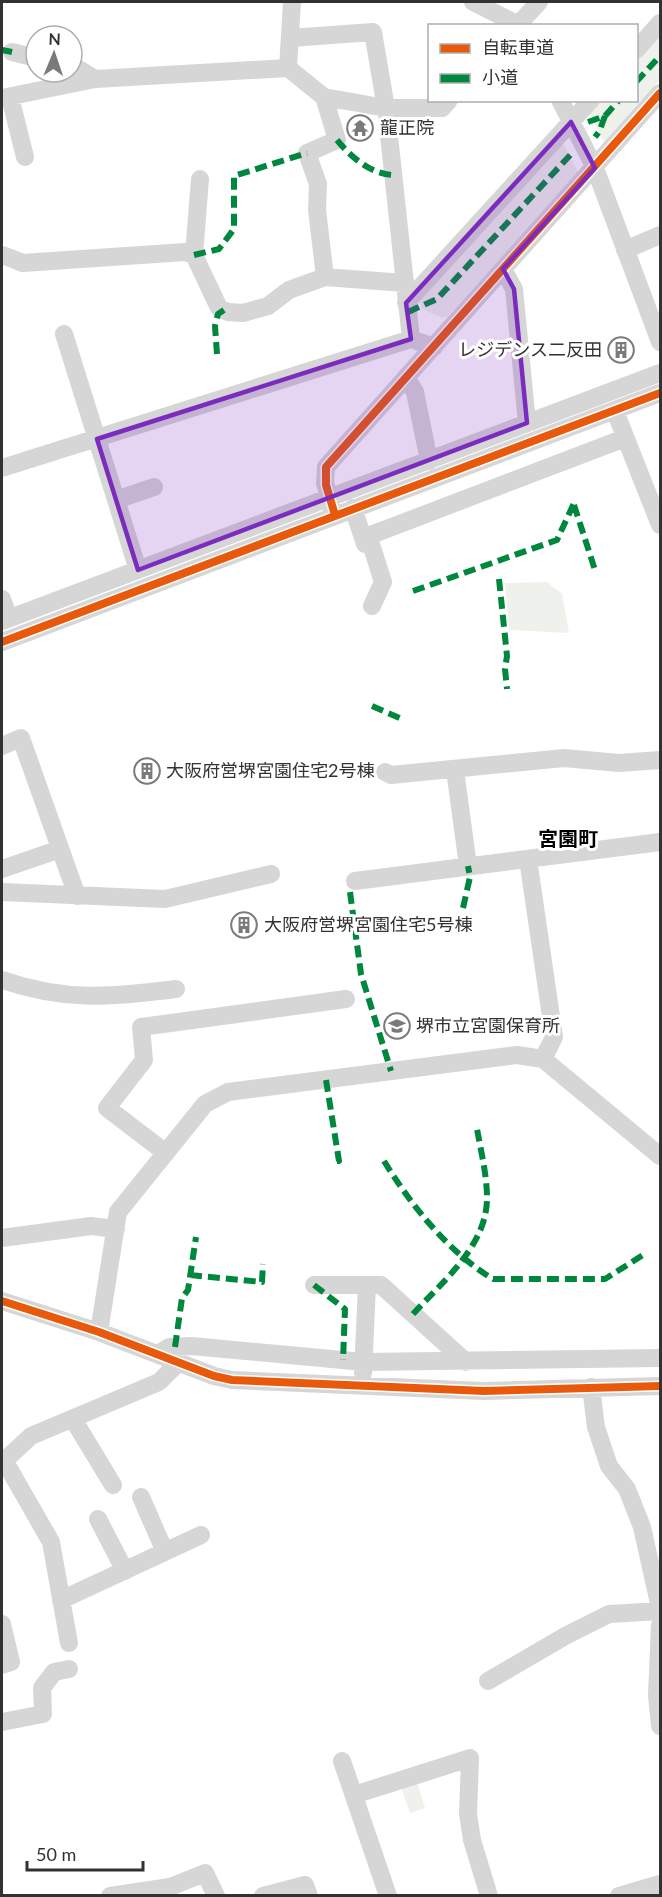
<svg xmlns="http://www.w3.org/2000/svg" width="662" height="1897" font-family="Lato,'Noto Sans JP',sans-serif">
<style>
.green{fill:#eff2ec}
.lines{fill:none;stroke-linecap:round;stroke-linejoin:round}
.minor{stroke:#d6d6d6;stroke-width:18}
.quiet{stroke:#00873e;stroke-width:6;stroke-dasharray:12 6;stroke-linecap:butt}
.cycleway-casing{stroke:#fff;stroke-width:11}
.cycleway{stroke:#e8590c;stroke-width:8}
.marked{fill:#7b2cbf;fill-opacity:0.2;stroke:#7b2cbf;stroke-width:4.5;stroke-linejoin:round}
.labels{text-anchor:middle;stroke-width:6;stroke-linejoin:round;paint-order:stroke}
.poi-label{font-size:18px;fill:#323232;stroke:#fff;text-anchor:start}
.neighbourhood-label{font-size:20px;font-weight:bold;fill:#000;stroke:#fff}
</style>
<rect width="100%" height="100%" fill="#fff"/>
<!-- green -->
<path class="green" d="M660,34V80L604,142L589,112L599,101L636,100L637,60Z
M562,141L578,172L448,316L443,318L422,309L419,300Z
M547,582L562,594L569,633L509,630L505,583Z
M416,1779L425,1808L410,1813L400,1784Z"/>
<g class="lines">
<!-- minor -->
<path class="minor" d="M473,2L521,26
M517,26L539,2
M290,38L373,32L386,108L411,339
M636,50L660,23
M12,52L36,58
M72,65L95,79
M288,68L292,2
M10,97L25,157
M324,97L337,140L307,153L318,184L317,210L325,277
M2,98L95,79L288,68L324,97L386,108H442L449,100
M560,100L595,168L660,342
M625,250L660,235
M2,255L23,263L185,252L194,255L219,308L228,312L243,313L268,306L289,290L325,277L404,283
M194,255L200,179
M503,269L514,289L527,423
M406,303L591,100
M64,334L138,570
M406,377L415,392L429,461
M615,411L660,525
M2,468L411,339L434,347
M116,500L154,487
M332,508L325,483L326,467L660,93
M353,508L363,538L625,438
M363,538L365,544H371L383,582L372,606
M2,599L9,618
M2,621L660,373
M2,642L660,393
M2,746L21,738L77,896
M455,770L468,866
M385,772L391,775L564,758L619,763L660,760
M528,859L554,1037L543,1059
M2,869L60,849
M355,881L660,842
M2,892L165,899L271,874
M2,980C67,1002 109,997 176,989
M166,1153L107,1108L144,1060L141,1027L346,999
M2,1238L91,1226L116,1229
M314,1285H381L466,1362
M2,1301L99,1332L214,1376L232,1380L484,1391L660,1386
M99,1332L118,1212L205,1104L228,1092L517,1055L543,1059L660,1156
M158,1354L169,1347L191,1346L364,1362L660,1358
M363,1373L367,1285
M591,1387L596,1427L609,1466L627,1489L642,1527L660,1608
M73,1419L113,1485
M4,1460L51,1542L69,1643
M2,1463L31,1436L159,1382L179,1362
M141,1497L165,1552
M98,1519L125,1571
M61,1600L201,1535
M2,1624L11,1662L2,1665
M660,1625L657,1695L660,1726
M488,1681L567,1635L609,1614L660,1611
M2,1722L43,1714L42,1688L54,1672L69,1669
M342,1761L388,1896
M354,1795L470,1758L468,1814L472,1840L489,1896
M110,1896L170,1887L205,1873L216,1896
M263,1896L305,1885L309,1896
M619,1896L660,1884"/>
<!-- quiet -->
<path class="quiet" d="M2,50L12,52
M636,82L660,56
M605,116L619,100
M588,122L605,116L599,132L595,137
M337,140C350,156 370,174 393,175
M194,255L219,249L234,229V176L307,153
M408,312L437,299L572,153
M217,354L215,326L218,314L224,310
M574,505L595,570
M499,579L507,656L505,669L507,689
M413,591L557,540L575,501
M372,706L402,719
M350,892L361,974L391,1071
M463,908L470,877L468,866
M326,1080L339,1161H336
M384,1161C411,1205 448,1252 493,1279H605L643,1255
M190,1275L262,1282L263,1264
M314,1285L345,1309L343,1360
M413,1314C442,1282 487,1246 487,1198C487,1176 481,1151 477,1129
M175,1347L182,1298L188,1290L196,1237"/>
<!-- cycleway casing -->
<g class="cycleway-casing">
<path id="cycleway" d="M335,515L326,485V467L660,93
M2,642L660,393
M2,1301L99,1332L214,1376L232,1380L484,1391L660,1386"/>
</g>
<!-- cycleway -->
<use href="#cycleway" class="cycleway"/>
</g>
<!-- marked area -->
<path class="marked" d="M571,122L595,168L503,269L514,289L527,423L138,570L97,439L411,339L406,303Z"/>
<!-- icons -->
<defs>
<g id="temple-ring" transform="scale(1.35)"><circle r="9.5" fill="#fff" stroke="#7a7a7a" stroke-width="1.5"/><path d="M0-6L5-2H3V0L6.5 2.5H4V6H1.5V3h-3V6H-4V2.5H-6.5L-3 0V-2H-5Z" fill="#7a7a7a"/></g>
<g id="building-ring" transform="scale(1.35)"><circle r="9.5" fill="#fff" stroke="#7a7a7a" stroke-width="1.5"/><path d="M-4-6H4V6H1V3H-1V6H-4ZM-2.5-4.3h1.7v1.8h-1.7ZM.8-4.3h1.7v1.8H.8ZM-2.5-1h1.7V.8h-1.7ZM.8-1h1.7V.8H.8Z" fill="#7a7a7a"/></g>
<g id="school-ring" transform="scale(1.35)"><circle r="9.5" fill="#fff" stroke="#7a7a7a" stroke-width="1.5"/><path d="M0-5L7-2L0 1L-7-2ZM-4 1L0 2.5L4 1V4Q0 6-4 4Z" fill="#7a7a7a"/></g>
</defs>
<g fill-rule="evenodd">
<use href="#temple-ring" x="360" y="128"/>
<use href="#building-ring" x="621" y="350"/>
<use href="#building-ring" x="147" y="771"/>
<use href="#building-ring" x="244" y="925"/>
<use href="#school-ring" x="397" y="1026"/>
</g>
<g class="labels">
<!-- poi labels -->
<g class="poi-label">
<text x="380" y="134">龍正院</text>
<text x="602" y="356" text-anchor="end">レジデンス二反田</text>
<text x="166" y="777">大阪府営堺宮園住宅2号棟</text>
<text x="264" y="931">大阪府営堺宮園住宅5号棟</text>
<text x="416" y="1032">堺市立宮園保育所</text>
</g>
<!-- neighbourhood labels -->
<g class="neighbourhood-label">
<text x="568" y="846">宮園町</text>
</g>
</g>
<!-- border -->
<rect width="662" height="1897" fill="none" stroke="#323232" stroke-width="6"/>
<!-- legend -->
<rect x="428" y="24" width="210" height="78" fill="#ffffff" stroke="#adadad" stroke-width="1.5"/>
<rect x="440" y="44" width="30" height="9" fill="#e8590c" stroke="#adadad" stroke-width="1.5"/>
<text x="482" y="54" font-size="18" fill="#323232">自転車道</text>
<rect x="440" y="74" width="30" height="9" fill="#00873e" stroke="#adadad" stroke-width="1.5"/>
<text x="482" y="84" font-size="18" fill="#323232">小道</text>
<!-- north arrow -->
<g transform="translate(54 54) rotate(2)"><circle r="28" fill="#ffffff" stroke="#adadad" stroke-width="1.5"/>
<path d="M0-4.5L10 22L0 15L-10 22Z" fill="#7a7a7a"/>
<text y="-9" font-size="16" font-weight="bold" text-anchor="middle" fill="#323232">N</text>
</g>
<!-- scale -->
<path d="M27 1861v9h116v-9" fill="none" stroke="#323232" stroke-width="3"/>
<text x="36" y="1861" font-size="18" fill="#323232" stroke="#ffffff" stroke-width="4.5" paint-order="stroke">50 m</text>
</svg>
